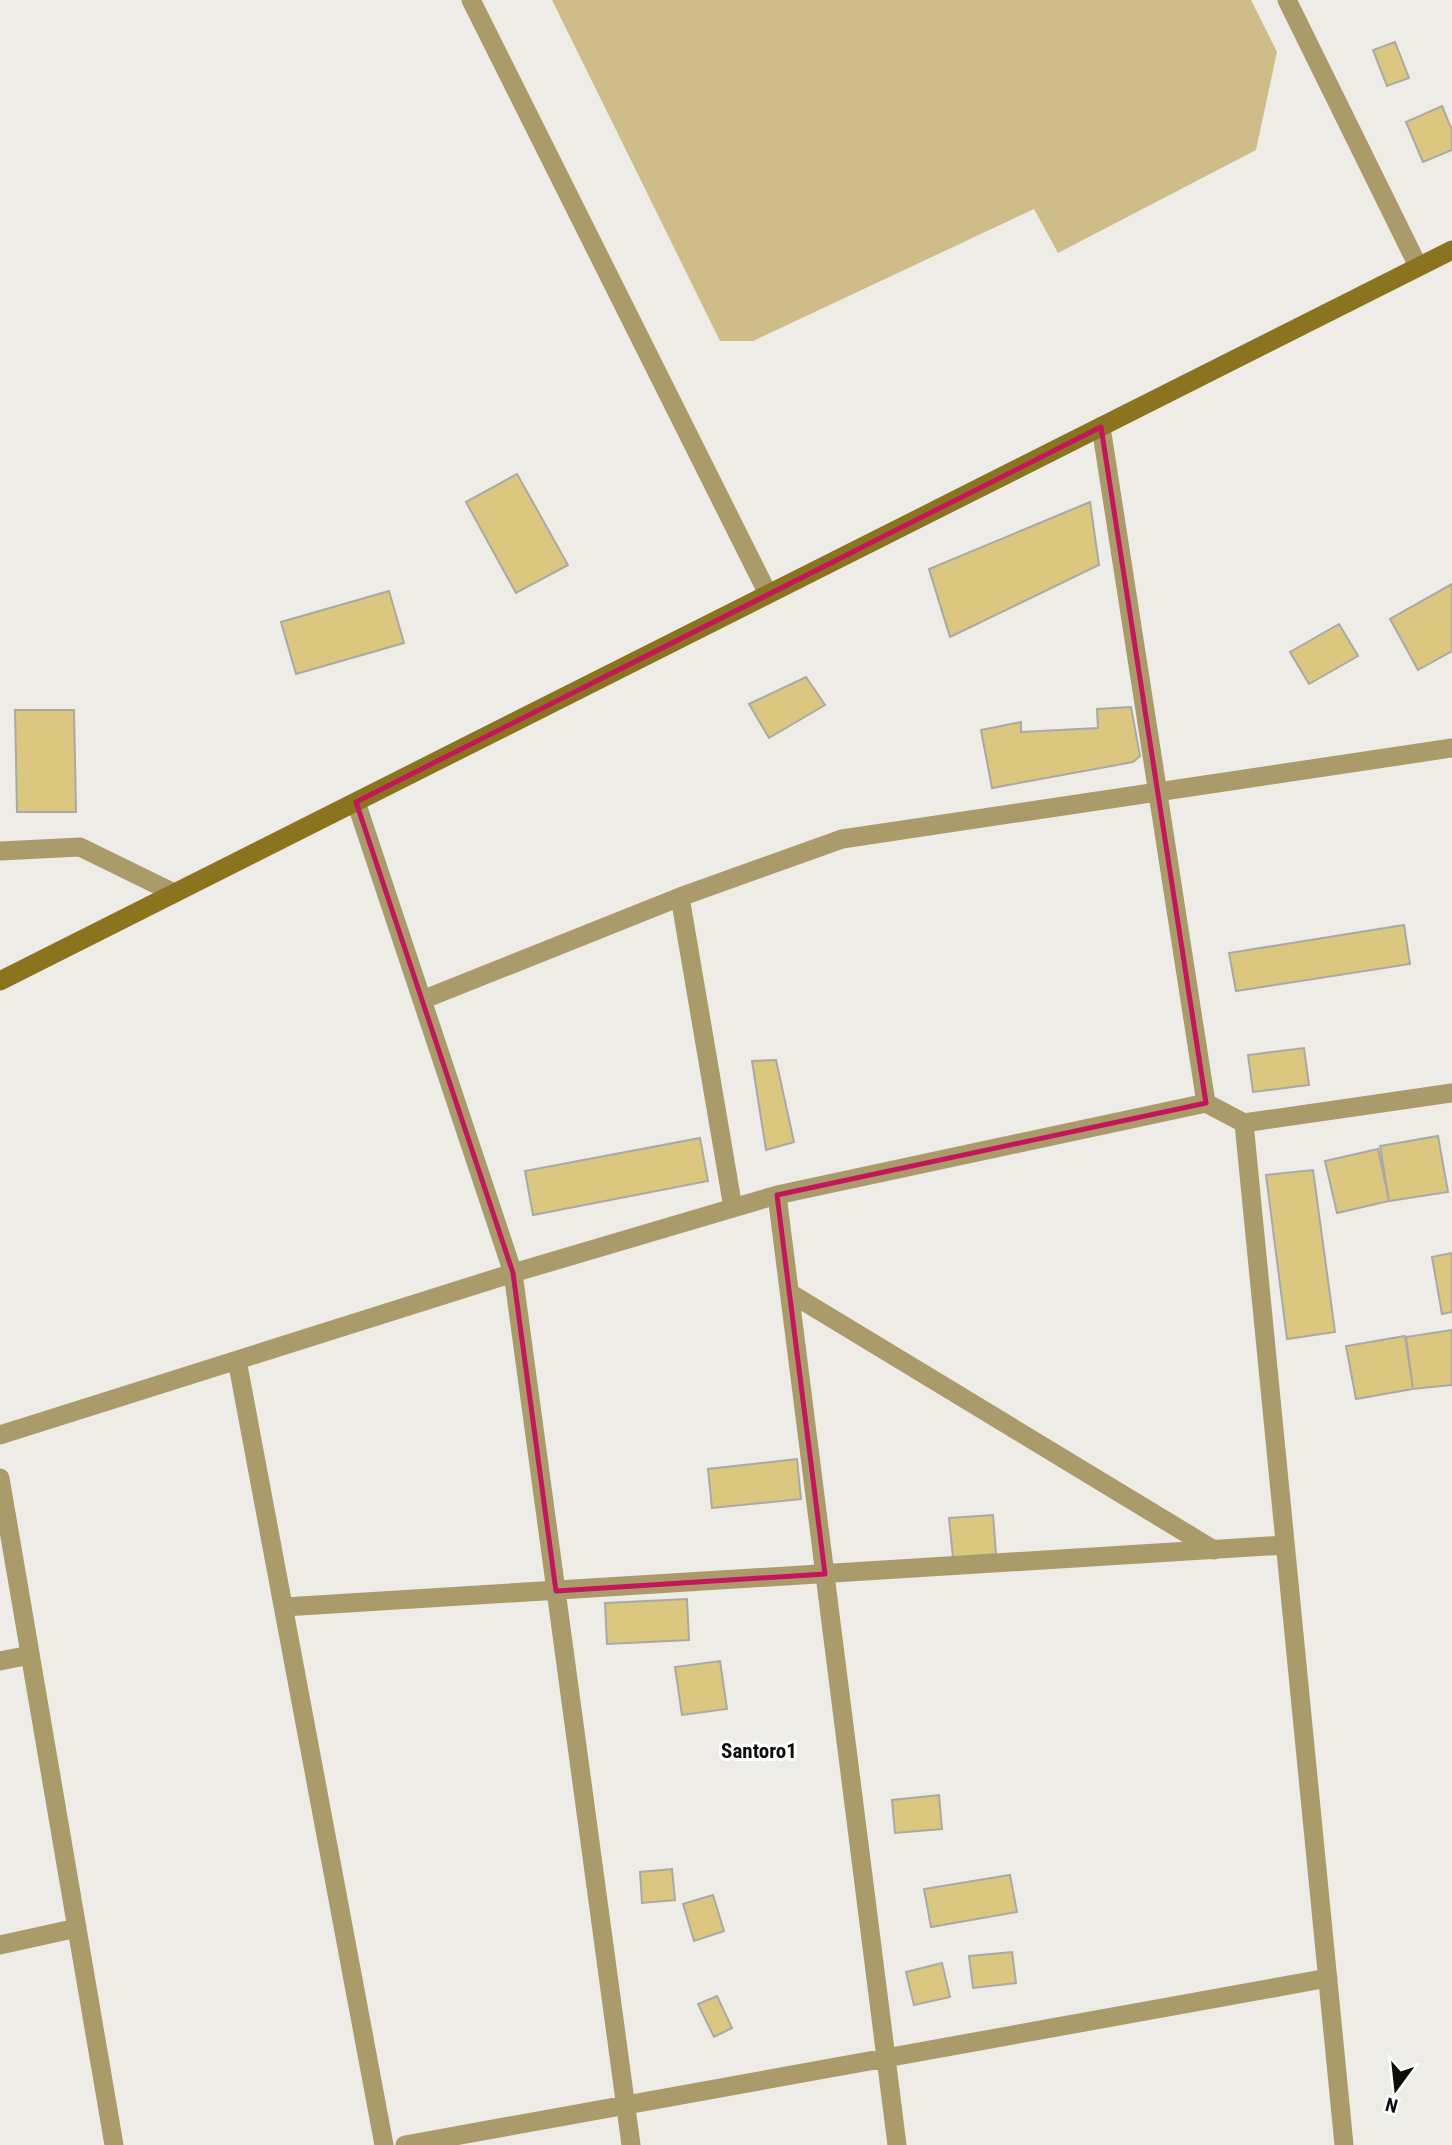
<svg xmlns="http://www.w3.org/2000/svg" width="1452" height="2145" font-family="'Roboto Condensed',sans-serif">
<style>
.green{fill:#cebd88}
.building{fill:#dcc781;stroke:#aaa9a4;stroke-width:2}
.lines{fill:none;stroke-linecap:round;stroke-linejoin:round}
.minor{stroke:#ab9b6b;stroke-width:19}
.secondary{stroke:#8b731f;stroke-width:19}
.marked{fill:none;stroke:#c2185b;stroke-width:5;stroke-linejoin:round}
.labels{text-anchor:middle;stroke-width:6;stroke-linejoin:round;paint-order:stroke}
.quarter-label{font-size:21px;font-weight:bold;fill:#0c0c0a;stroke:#fff}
</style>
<rect width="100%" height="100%" fill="#eeece7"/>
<!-- green -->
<path class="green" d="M552,0H1251L1277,52L1256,150L1058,253L1034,209L753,341H720Z"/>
<!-- building -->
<path class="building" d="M1395,42L1409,78L1387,86L1373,50Z
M1442,106L1452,130V150L1423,162L1406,122Z
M517,474L568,565L516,593L466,502Z
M1090,502L1099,565L950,637L929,569Z
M1452,584V651L1418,670L1390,619Z
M389,591L404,643L296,674L281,622Z
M1339,624L1358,656L1309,684L1290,652Z
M806,677L825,705L769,738L749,704Z
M1131,707L1140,756L1133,762L992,788L981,730L1021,722V732L1098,728L1097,709Z
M15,710H74L76,812H17Z
M1404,925L1410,964L1236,991L1229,953Z
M1304,1048L1309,1085L1253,1092L1248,1055Z
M776,1060L794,1142L766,1150L752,1061Z
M1438,1136L1448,1192L1389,1201L1380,1146Z
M700,1138L708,1181L533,1215L525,1171Z
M1378,1149L1389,1201L1337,1213L1325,1161Z
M1313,1170L1335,1332L1287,1339L1266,1175Z
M1452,1253V1312L1442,1314L1432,1257Z
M1452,1330V1385L1413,1389L1406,1337Z
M1405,1336L1413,1389L1356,1399L1346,1346Z
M797,1459L801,1499L712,1508L708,1469Z
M993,1515L996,1554L953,1558L949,1518Z
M687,1599L689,1640L607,1644L605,1603Z
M720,1661L727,1709L682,1715L675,1667Z
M939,1795L942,1829L895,1833L892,1800Z
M672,1869L675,1900L642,1903L640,1872Z
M1010,1875L1017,1912L931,1927L924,1889Z
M713,1895L724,1931L694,1941L683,1904Z
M1012,1952L1016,1983L973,1988L969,1956Z
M942,1963L950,1997L914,2005L906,1972Z
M717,1996L732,2028L714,2037L698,2004Z"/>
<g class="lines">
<!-- minor -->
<path class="minor" d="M471,0L768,594
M1287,0L1418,266
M356,802L513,1273L631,2145
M0,851L80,847L174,893
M680,897L733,1208
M422,1000L680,897L842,839L1452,748
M1206,1103L1244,1123L1344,2145
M1244,1123L1452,1093
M777,1195L897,2145
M790,1293L1214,1550
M237,1360L384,2145
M0,1435L513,1273L777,1195L1206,1103L1101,427
M0,1478L114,2145
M284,1607L1285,1545
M0,1661L30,1655
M0,1945L77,1928
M405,2145L1328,1978"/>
<!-- secondary -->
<path class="secondary" d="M0,981L1452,250"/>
</g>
<!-- marked area -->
<path class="marked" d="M1101,427L1206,1103L777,1195L825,1574L556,1591L513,1273L356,802Z"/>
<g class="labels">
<!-- quarter labels -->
<g class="quarter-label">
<text x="759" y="1758">Santoro1</text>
</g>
</g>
<!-- north arrow -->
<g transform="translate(1396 2089) rotate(195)" stroke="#ffffff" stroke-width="5" paint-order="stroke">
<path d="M0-5L12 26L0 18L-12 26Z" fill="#0c0c0a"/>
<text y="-10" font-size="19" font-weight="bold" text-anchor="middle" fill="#0c0c0a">N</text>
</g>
</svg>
